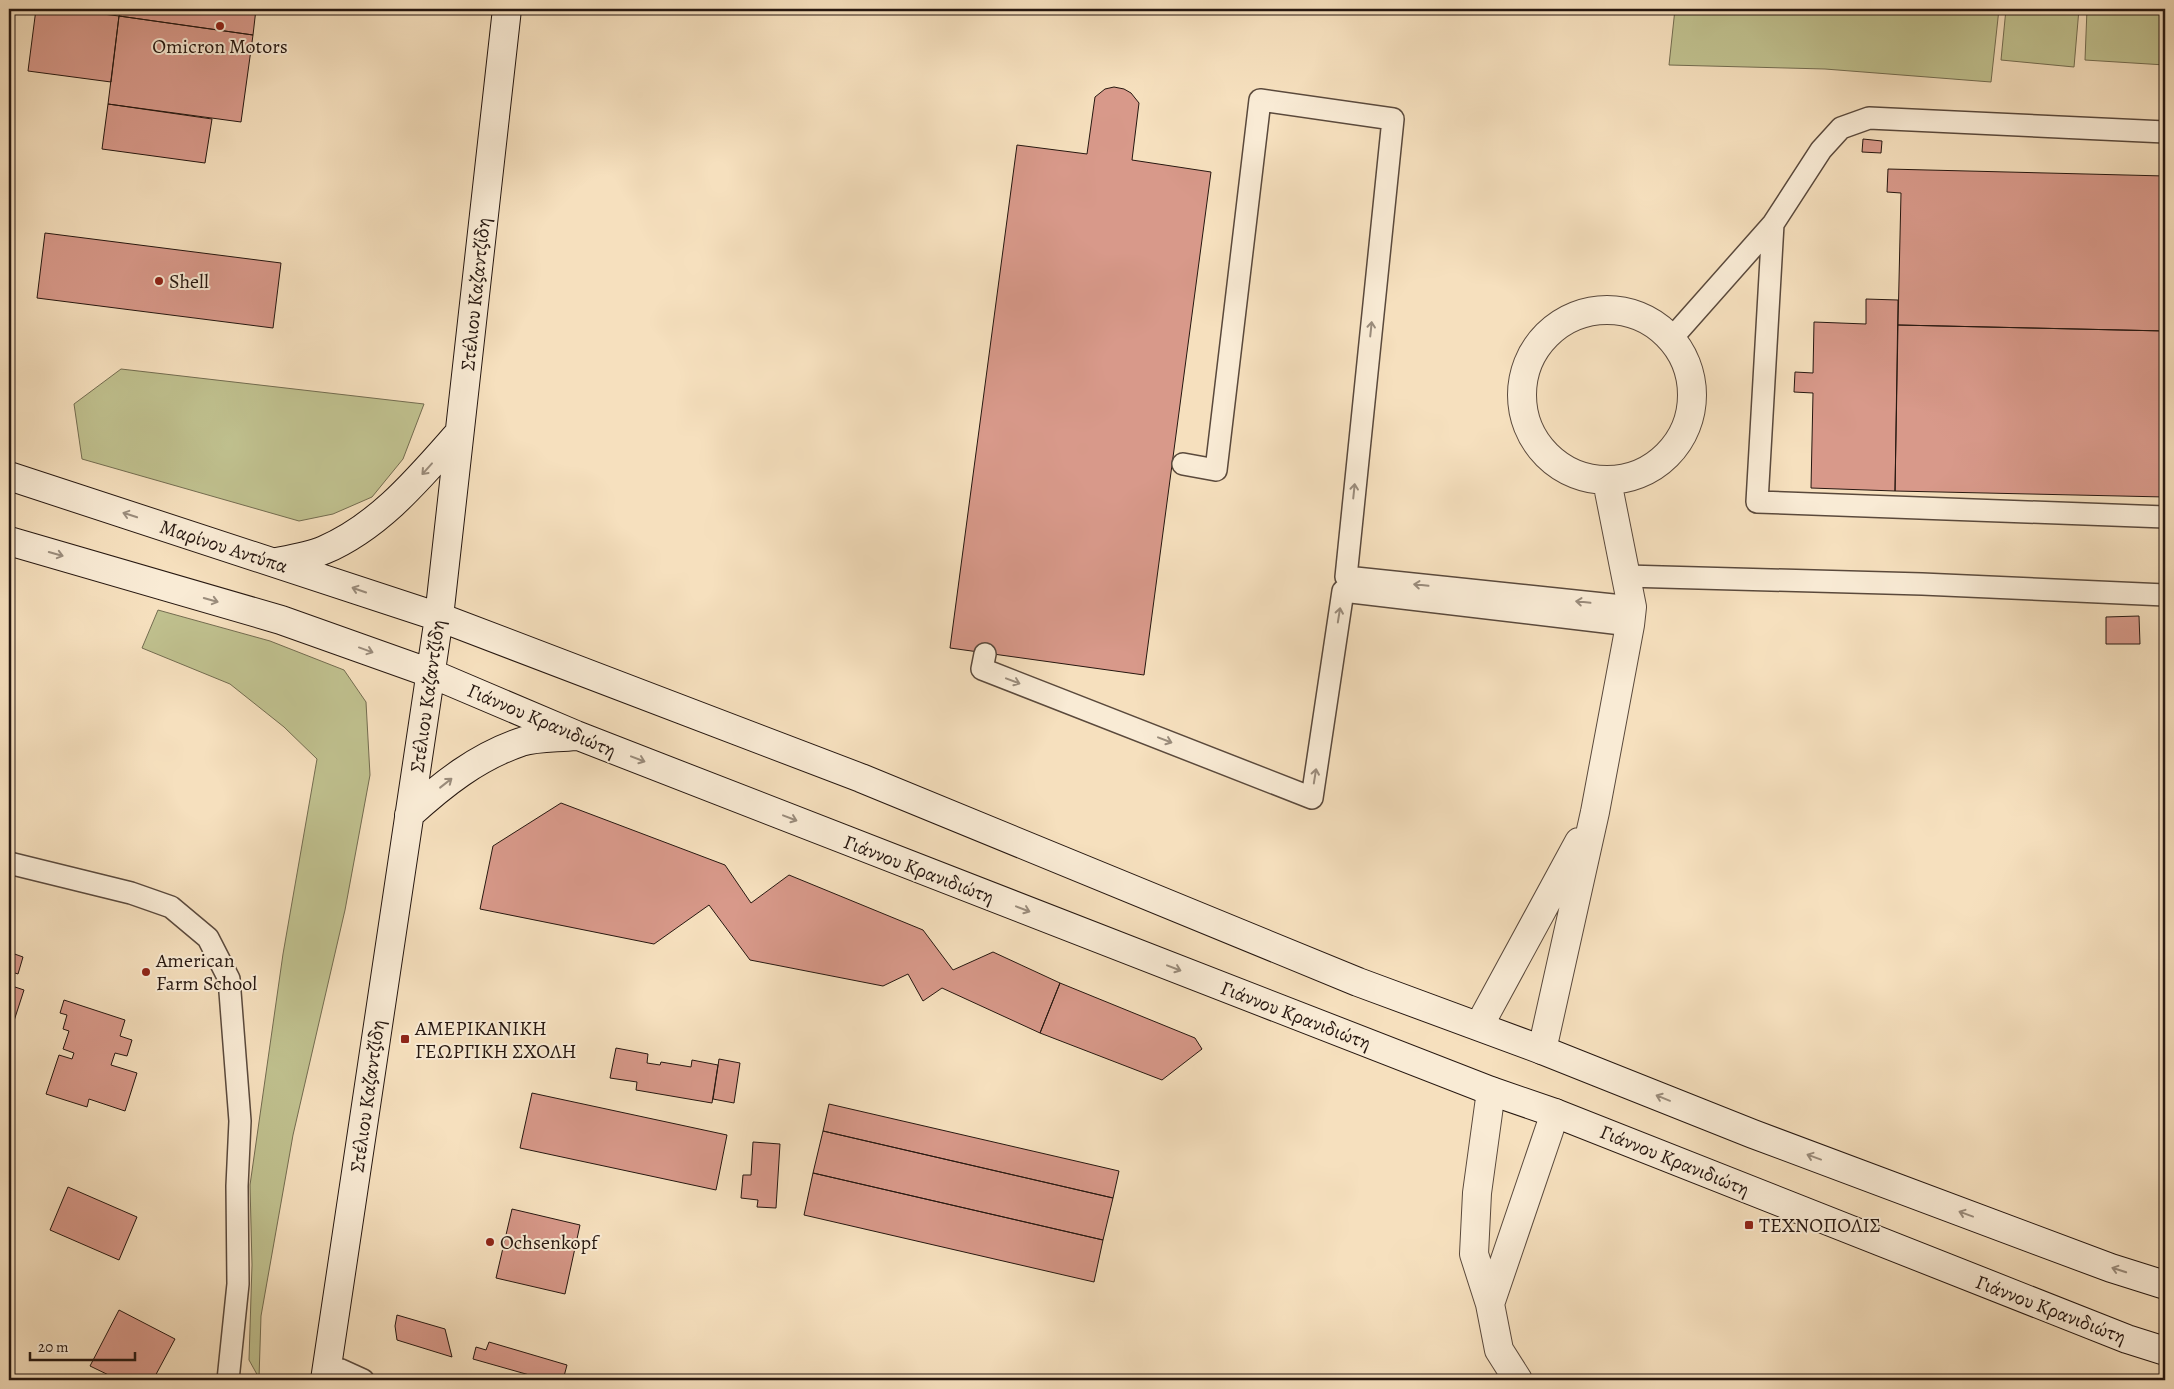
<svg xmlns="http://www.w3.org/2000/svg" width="2174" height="1389" font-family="Alegreya,serif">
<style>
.green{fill:#c0c18f;stroke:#736c50}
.building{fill:#d8998a;stroke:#261710}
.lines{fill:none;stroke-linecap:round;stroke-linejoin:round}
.lane-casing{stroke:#5a493c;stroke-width:24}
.street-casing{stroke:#5a493c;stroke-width:30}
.secondary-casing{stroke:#261710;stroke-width:30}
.lane{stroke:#f9ebd5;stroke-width:21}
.street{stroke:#f9ebd5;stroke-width:28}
.secondary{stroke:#f9ebd5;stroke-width:28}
.oneway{stroke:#9a8c7c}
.poi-dot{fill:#8f2418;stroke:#f9ebd5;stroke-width:2}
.labels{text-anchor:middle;stroke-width:4;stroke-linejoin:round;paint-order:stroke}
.poi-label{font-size:20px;fill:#261710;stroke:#f9ebd5;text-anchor:start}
.street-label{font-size:20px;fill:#261710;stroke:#f9ebd5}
</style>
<rect width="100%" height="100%" fill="#f6e0be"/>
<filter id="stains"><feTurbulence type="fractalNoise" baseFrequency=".004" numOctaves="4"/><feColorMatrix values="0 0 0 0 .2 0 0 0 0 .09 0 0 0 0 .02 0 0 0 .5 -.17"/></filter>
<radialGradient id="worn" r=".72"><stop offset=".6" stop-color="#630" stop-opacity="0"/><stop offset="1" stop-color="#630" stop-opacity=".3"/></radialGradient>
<!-- green -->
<path class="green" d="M1675,9H1999L1991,82L1825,69L1669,65Z
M2006,9H2079L2074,67L2001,60Z
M2087,9H2165V65L2085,60Z
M121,369L424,404L403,459L372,497L333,514L299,521L82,459L74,404Z
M158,610L270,641L344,670L366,702L370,775L345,910L293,1135L261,1316L259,1378L249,1360L252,1265L250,1185L283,954L317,759L284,727L230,684L142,648Z"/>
<!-- building -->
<path class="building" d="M36,9H63L119,16L111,82L28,71Z
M121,9H256L253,35L119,16Z
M119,16L253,35L241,122L108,104Z
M1114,87L1124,89L1131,93L1139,103L1132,160L1211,172L1144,675L950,648L1017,145L1087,154L1095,97L1105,89Z
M108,104L212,119L205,163L102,149Z
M1863,139L1882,141L1881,153L1862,152Z
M1888,169L2165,176V331L1898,325L1901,193L1887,192Z
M45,233L281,263L273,328L37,298Z
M1866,299L1898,300L1895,491L1811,488L1813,393L1794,392L1795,372L1813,373L1814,322L1866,324Z
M1898,325L2165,331V497L1895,491Z
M2139,616L2140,644H2106V617Z
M561,803L725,865L751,903L789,875L923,930L953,970L993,952L1060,983L1040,1033L942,988L923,1001L908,974L883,986L750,960L709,905L654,944L480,909L493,846Z
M9,952L23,957L18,974L9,971Z
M1060,983L1195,1038L1202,1049L1162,1080L1040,1033Z
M9,985L24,990L12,1027L9,1026Z
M64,1000L125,1020L120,1036L132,1040L127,1056L115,1053L111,1065L137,1073L125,1111L89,1099L87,1107L46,1094L59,1055L72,1059L74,1053L63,1049L69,1031L63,1029L67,1015L60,1013Z
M616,1048L648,1054L647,1063L660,1065L661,1062L691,1067L692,1060L718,1065L712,1103L636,1090L637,1082L610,1078Z
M719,1059L740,1063L734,1103L713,1099Z
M532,1093L727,1135L716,1190L520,1148Z
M829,1104L1119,1171L1113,1198L823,1131Z
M823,1131L1113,1198L1103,1240L813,1173Z
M753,1142L780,1144L776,1208L757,1207L758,1200L741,1198L743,1175H751Z
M813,1173L1103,1240L1094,1282L804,1215Z
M68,1187L137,1217L119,1260L50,1230Z
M512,1209L580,1225L565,1294L496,1278Z
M119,1310L175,1339L153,1380H119L90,1366Z
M397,1315L445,1329L452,1357L397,1340L395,1326Z
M489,1342L567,1365L563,1380H547L473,1359L476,1347L486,1350Z"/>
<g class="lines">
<!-- lane casing -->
<g class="lane-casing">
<path id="lane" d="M1773,224L1757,502L2165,517
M1672,338L1773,224L1821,150L1841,128L1869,118L2165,132
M1183,464L1216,470L1260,100L1393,119L1346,577L1632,607
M1626,576L1922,584L2165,595
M985,654L982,669L1312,798L1343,591L1630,625
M9,863L131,893L171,907L208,938L229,979L240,1121L237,1186L238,1284L228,1380
M327,1367L341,1370L363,1380"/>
</g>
<!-- street casing -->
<g class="street-casing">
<path id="street" d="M1522 395a85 85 0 1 1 170 0a85 85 0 1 1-170 0Z
M1479,1026L1579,842
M1542,1050L1595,812L1630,625L1632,607L1607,481
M1490,1304L1474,1254L1477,1193L1491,1091
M1518,1380L1499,1350L1490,1304L1555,1113"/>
</g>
<!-- secondary casing -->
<g class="secondary-casing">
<path id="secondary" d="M9,476L439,617L861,778L1358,982L1542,1050L1753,1134L2111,1268L2165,1285
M9,541L281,620L430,673L576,735L1491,1091L1555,1113L2127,1339L2165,1351
M276,562C292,559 310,556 324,550C380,526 420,477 459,433
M409,815C443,784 477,757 521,742C537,737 558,738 575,736
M325,1380L439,617L507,9"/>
</g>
<!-- lane -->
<use href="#lane" class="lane"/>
<!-- street -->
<use href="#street" class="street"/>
<!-- secondary -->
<use href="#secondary" class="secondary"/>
</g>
<!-- one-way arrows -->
<defs><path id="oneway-shaft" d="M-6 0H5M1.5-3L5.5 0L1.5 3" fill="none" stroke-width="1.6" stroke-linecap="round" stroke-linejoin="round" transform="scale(1.25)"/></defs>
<g class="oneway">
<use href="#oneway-shaft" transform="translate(1371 329) rotate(-84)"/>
<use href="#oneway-shaft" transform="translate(427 469) rotate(132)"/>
<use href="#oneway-shaft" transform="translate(1354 491) rotate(-84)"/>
<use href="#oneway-shaft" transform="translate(130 515) rotate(-162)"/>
<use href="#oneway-shaft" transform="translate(56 554) rotate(16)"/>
<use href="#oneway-shaft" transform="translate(1421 585) rotate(-174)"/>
<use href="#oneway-shaft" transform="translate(359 590) rotate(-161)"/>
<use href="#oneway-shaft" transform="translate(211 600) rotate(16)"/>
<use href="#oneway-shaft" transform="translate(1583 602) rotate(-174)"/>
<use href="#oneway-shaft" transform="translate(1339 615) rotate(-81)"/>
<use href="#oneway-shaft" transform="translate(366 650) rotate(20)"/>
<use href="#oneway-shaft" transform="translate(1013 681) rotate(21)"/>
<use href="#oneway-shaft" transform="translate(1165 740) rotate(21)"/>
<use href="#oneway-shaft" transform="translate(638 759) rotate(21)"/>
<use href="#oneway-shaft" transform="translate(1315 776) rotate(-81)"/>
<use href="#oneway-shaft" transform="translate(446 783) rotate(-38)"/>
<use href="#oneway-shaft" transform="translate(790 818) rotate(21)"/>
<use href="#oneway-shaft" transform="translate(1023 909) rotate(21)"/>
<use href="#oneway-shaft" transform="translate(1174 968) rotate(21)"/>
<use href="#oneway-shaft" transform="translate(1663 1098) rotate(-158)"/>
<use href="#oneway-shaft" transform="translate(1814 1157) rotate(-160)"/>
<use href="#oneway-shaft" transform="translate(1966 1214) rotate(-160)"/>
<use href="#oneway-shaft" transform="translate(2119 1270) rotate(-162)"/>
</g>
<!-- markers -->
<g class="poi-dot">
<circle cx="220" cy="26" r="5"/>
<circle cx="159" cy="281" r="5"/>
<circle cx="146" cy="972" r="5"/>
<rect x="400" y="1034" width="10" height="10" rx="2.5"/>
<rect x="1744" y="1220" width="10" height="10" rx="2.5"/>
<circle cx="490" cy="1242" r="5"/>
</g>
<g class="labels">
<!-- poi labels -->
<g class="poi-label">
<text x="220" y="53" text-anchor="middle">Omicron Motors</text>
<text x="169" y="288">Shell</text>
<text x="156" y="967">American<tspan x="156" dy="23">Farm School</tspan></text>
<text x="415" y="1035">ΑΜΕΡΙΚΑΝΙΚΗ<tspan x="415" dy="23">ΓΕΩΡΓΙΚΗ ΣΧΟΛΗ</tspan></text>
<text x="1759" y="1232">ΤΕΧΝΟΠΟΛΙΣ</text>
<text x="500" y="1249">Ochsenkopf</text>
</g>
<!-- street labels -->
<g class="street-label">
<text transform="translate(475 294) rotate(-84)" y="7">Στέλιου Καζαντζίδη</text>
<text transform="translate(224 546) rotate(18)" y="7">Μαρίνου Αντύπα</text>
<text transform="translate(427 696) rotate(-82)" y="7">Στέλιου Καζαντζίδη</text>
<text transform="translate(542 720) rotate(23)" y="7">Γιάννου Κρανιδιώτη</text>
<text transform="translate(919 869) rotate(21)" y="7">Γιάννου Κρανιδιώτη</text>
<text transform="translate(1296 1015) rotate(21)" y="7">Γιάννου Κρανιδιώτη</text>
<text transform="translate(367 1096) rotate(-82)" y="7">Στέλιου Καζαντζίδη</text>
<text transform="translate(1675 1160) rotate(22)" y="7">Γιάννου Κρανιδιώτη</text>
<text transform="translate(2051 1309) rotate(21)" y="7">Γιάννου Κρανιδιώτη</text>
</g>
</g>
<!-- margin -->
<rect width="2174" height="1389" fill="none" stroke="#f6e0be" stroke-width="30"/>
<rect x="10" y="10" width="2154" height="1369" fill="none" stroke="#261710" stroke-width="2.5"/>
<rect x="15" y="15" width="2144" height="1359" fill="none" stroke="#261710"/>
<!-- scale -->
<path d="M30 1352v8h105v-8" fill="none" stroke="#261710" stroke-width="2.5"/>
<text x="38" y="1352" font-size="15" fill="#261710" stroke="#f9ebd5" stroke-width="4" paint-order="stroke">20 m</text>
<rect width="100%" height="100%" filter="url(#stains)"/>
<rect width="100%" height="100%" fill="url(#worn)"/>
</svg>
